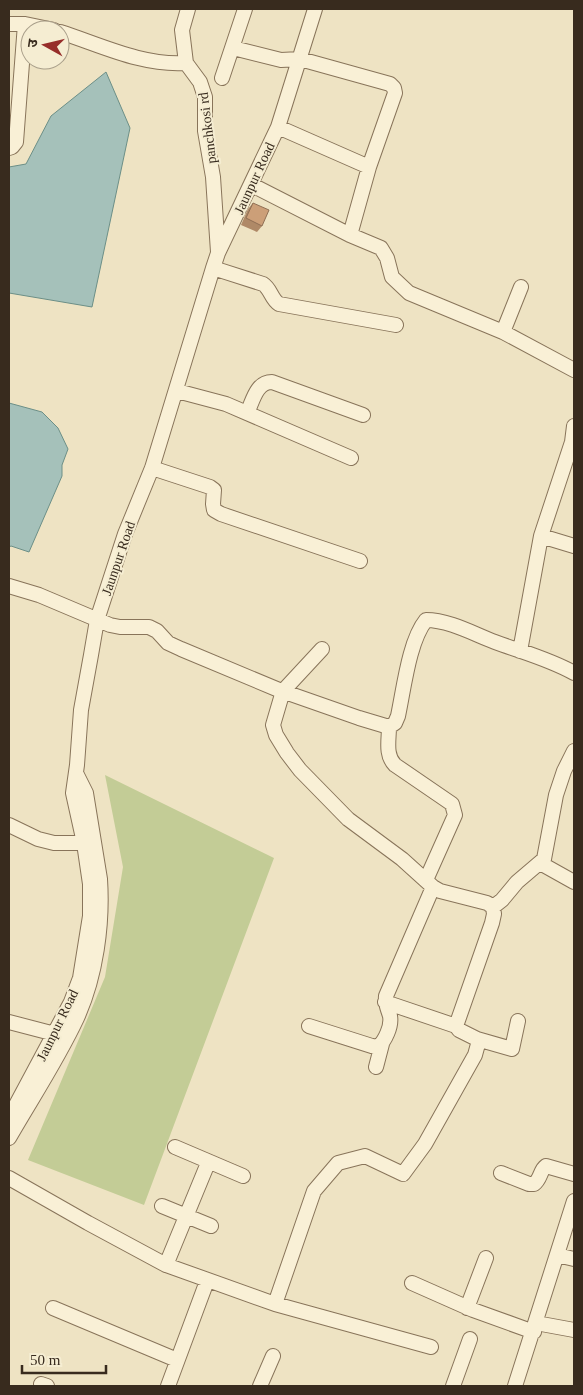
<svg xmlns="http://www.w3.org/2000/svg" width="583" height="1395" font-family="'Times New Roman','Noto Sans Devanagari',serif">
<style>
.green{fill:#c3cc96}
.water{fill:#a5c1ba;stroke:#6c8f87}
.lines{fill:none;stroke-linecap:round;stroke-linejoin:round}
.minor-casing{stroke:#88745a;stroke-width:16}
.minor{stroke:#f9f0d6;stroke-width:14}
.wall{fill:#af8967}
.building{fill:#cc9f78;stroke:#8f6f54}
.labels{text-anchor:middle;stroke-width:4;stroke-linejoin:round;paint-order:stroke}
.street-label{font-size:14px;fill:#382b1e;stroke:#f5edd2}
</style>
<rect width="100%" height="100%" fill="#eee3c3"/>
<!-- green -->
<path class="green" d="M105,775L274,858L144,1205L28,1160L105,977L123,867Z"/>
<!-- water -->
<path class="water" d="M106,72L130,128L92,307L9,293V167L26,164L51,116Z
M9,403L42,412L58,428L68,449L62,465V476L29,552L11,546L9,547Z"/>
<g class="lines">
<!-- minor casing -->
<g class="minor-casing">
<path id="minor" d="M188,9L182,30L186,63L200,82L205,97V131L213,177L218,252
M9,24H25L54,30
M60,32C101,45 142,66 186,63
M233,48L281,60L300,59L390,84L394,88L395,93L369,167L350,235
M222,78L245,9
M278,127L369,167
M9,148L12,147L16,142L25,24
M252,185L350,235L381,248L387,258L392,277L409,293L503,332L574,370
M213,268L263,284C271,289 271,299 279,304L396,325
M503,332L521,287
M177,391L226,404L351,458
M247,413C253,401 256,382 272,382L363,415
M152,468L210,487L214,490L213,504L214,510L221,514L360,561
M541,536L572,442L574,426
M9,586L39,595L110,625L120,627H149L157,631L168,643L181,649L279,690L359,718L389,727L395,723L398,716C404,688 409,641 426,620C449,620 474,634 495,642C522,652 549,659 574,673
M520,651L541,536L574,546
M389,727C389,740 385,755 395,765L452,804L455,815L426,880
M9,825L38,839L54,843H92
M540,863L574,882
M493,907L502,900L517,882L544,859L556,795L564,771L574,751
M385,1002L456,1026
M9,1022L55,1034
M309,1026L372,1046L378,1047C385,1041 392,1026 390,1016C388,1009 385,1004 386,996L433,887
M477,1039L512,1049L518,1021
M376,1067L382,1044
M9,1118L71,1002L80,978L90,916V884L84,843L73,793L77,765L81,710L91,655L97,620L125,534L152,468L213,268L218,253L278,127L315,9
M9,1138C32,1098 58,1059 77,1018C96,976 103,924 100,879L86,793L76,773
M175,1147L243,1176
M501,1173L529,1184H534C541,1179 540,1170 546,1166L574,1174
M9,1178L88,1223L166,1265L275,1304L431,1347
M162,1206L211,1226
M557,1255L574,1259
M166,1265L208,1163
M412,1283L473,1310L534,1332
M275,1304L314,1191L338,1163L365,1156L403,1174L425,1144L475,1055L478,1044L477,1039L459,1030L456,1026L492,923L494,914L493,907L487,903L440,891L433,887L402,859L348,819L300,770L287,753L276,735L273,725L283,691L322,649
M53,1308L177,1360
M467,1308L486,1258
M536,1323L574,1330
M41,1384L47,1386
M168,1386L207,1281
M260,1386L273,1356
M453,1386L470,1339
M515,1386L574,1201"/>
</g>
<!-- minor -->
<use href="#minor" class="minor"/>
</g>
<!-- wall -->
<path class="wall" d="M253,203L262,226L257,232L241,225L248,209Z"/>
<!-- building -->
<path class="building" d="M253,203L269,210L262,226L246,218Z"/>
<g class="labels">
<!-- street labels -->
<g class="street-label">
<text transform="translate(207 128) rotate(-97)" y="5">panchkosi rd</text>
<text transform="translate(254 178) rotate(-65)" y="5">Jaunpur Road</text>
<text transform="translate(118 558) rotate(-71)" y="5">Jaunpur Road</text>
<text transform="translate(57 1025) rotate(-64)" y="5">Jaunpur Road</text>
</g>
</g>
<!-- border -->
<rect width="583" height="1395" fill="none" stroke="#382b1e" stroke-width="20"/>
<!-- north arrow -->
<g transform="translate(45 45) rotate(278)"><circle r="24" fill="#f5edd2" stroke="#a99f8a"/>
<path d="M0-4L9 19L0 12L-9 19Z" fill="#972e2a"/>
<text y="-8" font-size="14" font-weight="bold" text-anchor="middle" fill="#382b1e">उ</text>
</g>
<!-- scale -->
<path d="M22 1365v8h84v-8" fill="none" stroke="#382b1e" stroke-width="2.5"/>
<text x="30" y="1365" font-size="15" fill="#382b1e" stroke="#f5edd2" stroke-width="4" paint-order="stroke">50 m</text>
</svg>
